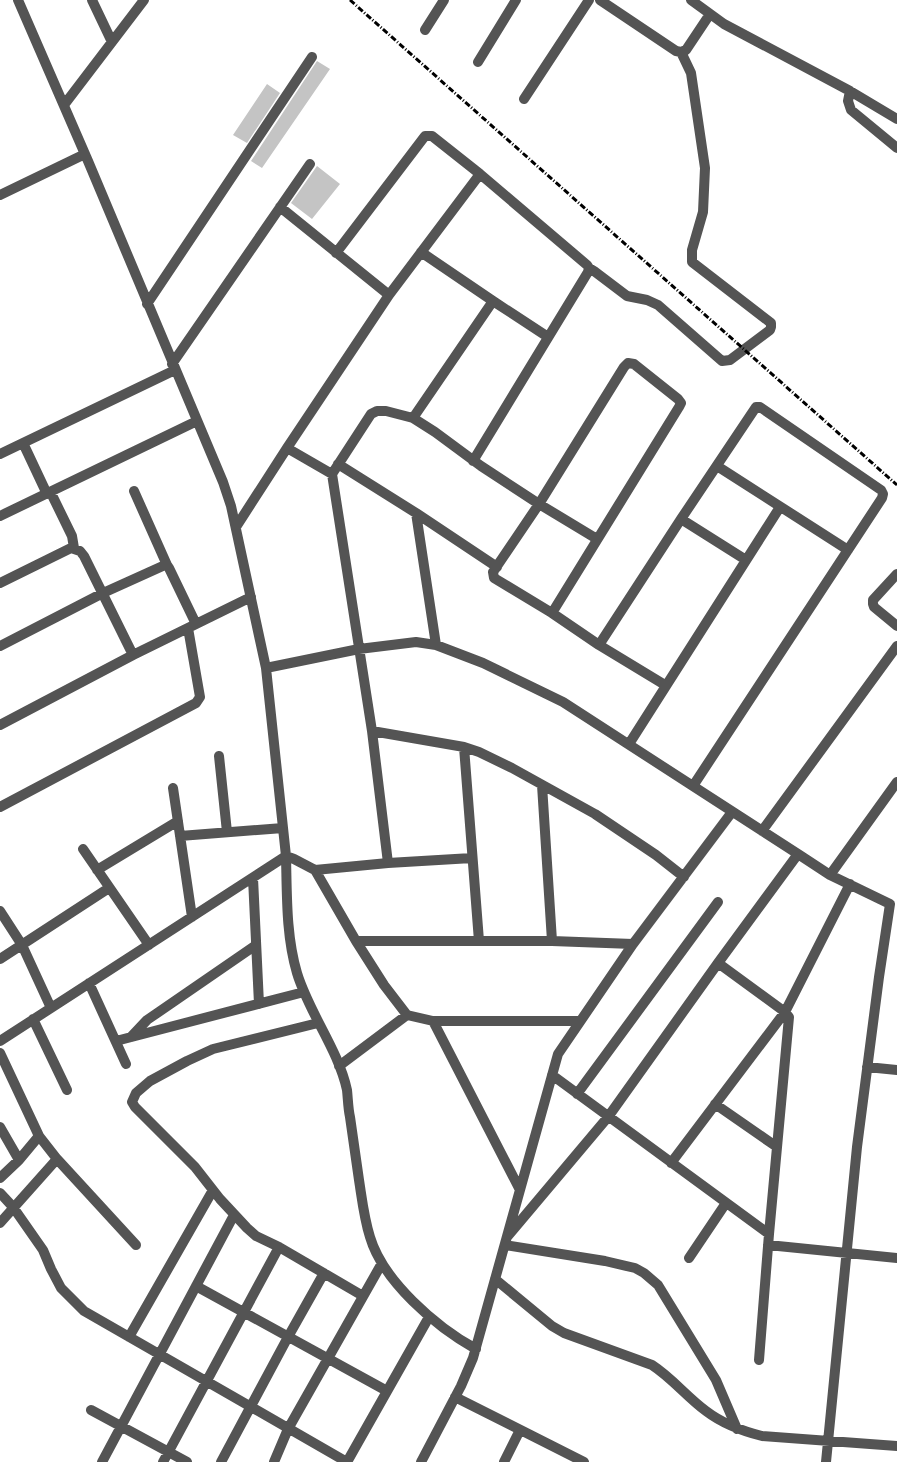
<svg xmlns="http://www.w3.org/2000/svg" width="897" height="1462" font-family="Cabin,sans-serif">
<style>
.building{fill:#c4c4c4}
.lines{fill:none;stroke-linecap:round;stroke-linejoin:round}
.minor{stroke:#545454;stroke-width:10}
.rail{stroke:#000;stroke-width:3;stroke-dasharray:6 2 1 2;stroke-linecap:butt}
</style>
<rect width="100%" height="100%" fill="#fff"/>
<!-- building -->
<path class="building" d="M317,61L330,69L262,168L251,161Z
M267,84L280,93L247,143L233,135Z
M317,166L340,184L312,219L291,203Z"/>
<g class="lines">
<!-- minor -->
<path class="minor" d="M92,0L112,42
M600,0L676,51L681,52L686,50L710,14
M691,0L724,24L850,91L897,119
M425,30L444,0
M478,62L516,0
M850,91L848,101L851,110L897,148
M524,99L589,0
M64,105L144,0
M0,195L85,154
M280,207L389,295
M421,252L493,301L548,337
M336,253L425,136H432L480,174L587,265L589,268L588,272L473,461
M589,268L594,271L627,296L647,300L658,305L722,361L730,360L770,330L771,327V323L692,262V250L703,212L705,168L691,73L681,52
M147,304L312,57
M172,364L310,164
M413,418L493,301
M23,443L47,494L51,493L72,536L74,548
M287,448L332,474
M0,454L175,370
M338,464L416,513L497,567
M717,466L848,550
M134,491L167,565
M416,513L436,645
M0,516L197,421
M681,519L746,560
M236,527L287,448L389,295L480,174
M897,574L873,600V604L874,607L897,626
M0,583L71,548L80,551L84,556L133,655
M552,613L679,407L681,403L678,399L634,364L628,363L624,367L539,504L493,572L494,578L552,613L599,645L665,685
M599,645L681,519L756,407H760L881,490L883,494L882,498L693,786
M0,646L103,593L165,565H167L169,568L196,624
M266,668L359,649L416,642L436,645L483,663L563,702L798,854
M0,725L133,655L251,597
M372,731L464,747L479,752L512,768L595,814L656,855L684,877
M629,744L780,507
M464,747L479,941
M219,756L227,832
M542,785L552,941
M173,788L192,917
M0,807L196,703L200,697L188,628
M762,831L897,646
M180,836L283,828
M83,849L149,945
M472,858L388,863L315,870L356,941H552L633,944
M388,863L372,731L332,474L371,414L377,411H386L413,418L435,432L481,466L539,504L597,539
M97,870L178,821
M315,870L294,859L286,856C287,895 286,936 297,973C309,1013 338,1049 347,1090C348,1099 348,1108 350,1117C353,1138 356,1159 359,1180C362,1199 364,1218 370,1237C383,1281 436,1327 476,1349
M830,875L897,782
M253,878L259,1004
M0,911L22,945L51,1008
M356,941L384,985L407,1015L433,1021H579
M0,959L109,888
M718,963L785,1012L789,1017L769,1234L759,1360
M89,983L126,1064
M33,1019L67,1090
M433,1021L520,1190
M318,1023L213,1049L187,1061L150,1081L136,1093L132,1102L135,1107L195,1167L220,1199L247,1228L256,1236L279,1247L363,1296
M131,1037L147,1020L256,945
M0,1041L286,856L266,668L231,506L223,482L88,161L18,0
M116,1041L304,992
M0,1053L39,1136L57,1159L136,1245
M339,1066L407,1015
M867,1067L897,1070
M552,1075L769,1234
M577,1094L718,902
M715,1104L777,1147
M0,1127L19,1160
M671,1163L785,1012L850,884
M0,1178L19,1160L39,1136
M0,1193L13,1207L43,1250L51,1269L61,1288L84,1311L347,1462
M0,1223L57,1159
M507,1237L608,1117L718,963L798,854L830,875L890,904L879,977L857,1147L826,1462
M505,1245L605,1261L635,1268L644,1273L658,1285L716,1380L737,1429
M768,1245L897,1258
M689,1258L726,1203
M495,1279L552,1326L564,1333L652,1365C672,1378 687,1397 706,1411C723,1424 742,1431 762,1436L897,1446
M196,1286L387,1391
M129,1337L213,1190
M455,1397L584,1462
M91,1410L187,1462
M102,1462L234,1215
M163,1462L279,1247
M221,1462L288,1337L324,1273
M274,1462L288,1429L382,1263
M347,1462L429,1317
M421,1462L461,1386L473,1358L558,1054L633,944L732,812
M504,1462L520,1430"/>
<!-- rail -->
<path class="rail" d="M350,0L897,485"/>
</g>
</svg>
